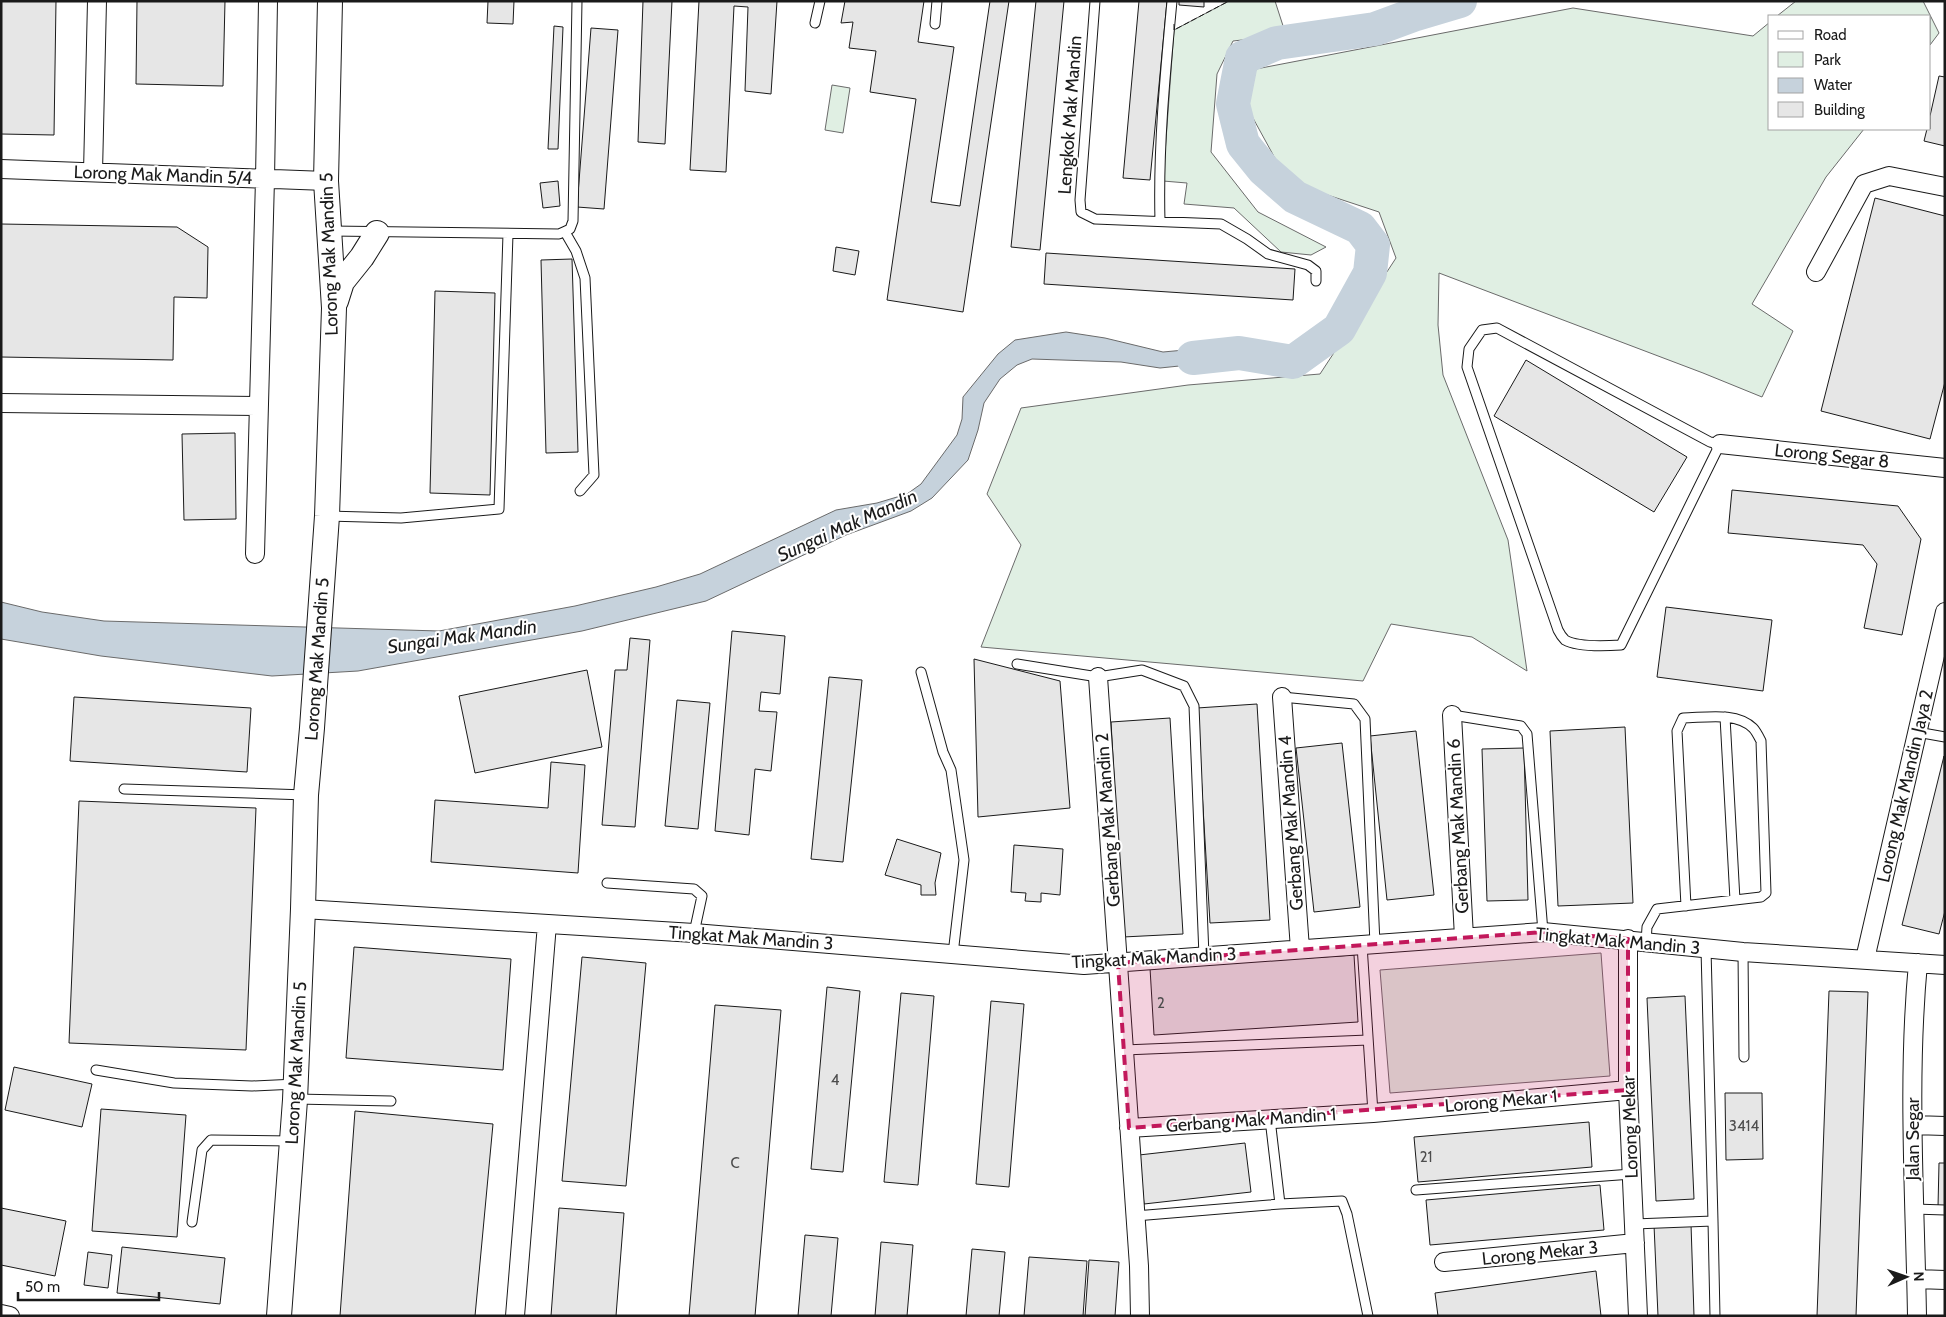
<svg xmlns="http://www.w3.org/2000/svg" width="1946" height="1317" font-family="Cabin,sans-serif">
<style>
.green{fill:#e0efe3;stroke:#6a6a6a}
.water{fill:#c6d2dc;stroke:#6a6a6a}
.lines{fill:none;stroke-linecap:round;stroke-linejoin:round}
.river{stroke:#c6d2dc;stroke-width:34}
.building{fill:#e6e6e6;stroke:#1a1a1a}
.lane-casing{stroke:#1a1a1a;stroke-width:11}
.street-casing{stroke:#1a1a1a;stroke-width:20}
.secondary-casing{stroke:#1a1a1a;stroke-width:26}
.lane{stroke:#fff;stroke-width:9}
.street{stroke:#fff;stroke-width:18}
.secondary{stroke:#fff;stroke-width:24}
.fence{stroke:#1a1a1a;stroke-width:1;stroke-dasharray:6 2.5;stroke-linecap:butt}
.marked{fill:#c2185b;fill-opacity:0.2;stroke:#c2185b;stroke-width:4;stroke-dasharray:10 6;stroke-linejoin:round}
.labels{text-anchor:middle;stroke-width:4;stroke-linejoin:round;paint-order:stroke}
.number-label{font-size:15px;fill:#4d4d4d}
.street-label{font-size:18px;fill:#1a1a1a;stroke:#fff}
.water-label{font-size:19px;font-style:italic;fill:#1a1a1a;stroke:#fff}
</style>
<rect width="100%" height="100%" fill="#fff"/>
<!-- green -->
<path class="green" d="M1229,1H1275L1286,35L1233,41L1217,74L1211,152L1258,212L1326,247L1311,255L1281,252L1234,208L1184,204L1187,183L1163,181L1174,30Z
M1796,1H1923L1939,33L1930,45V16H1777Z
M1573,8L1753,36L1770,22V129H1864L1826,177L1752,304L1793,331L1762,397L1703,373L1439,273L1438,325L1443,375L1508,540L1527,671L1472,637L1391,624L1363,681L981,647L1021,545L987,494L1021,408L1188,385L1320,374L1396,258L1379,212L1288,182L1248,109L1256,69Z
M832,85L850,88L843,133L825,130Z
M1601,953L1610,1076L1390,1093L1380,970Z"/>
<!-- water -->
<path class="water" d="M1066,332L1105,338L1163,352L1217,347L1239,353L1218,362L1160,368L1121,362L1032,359L1017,365L1000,379L984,403L978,430L968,460L932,498L911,511L846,535L706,601L582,631L358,671L272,676L101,656L1,639V602L42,612L104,621L439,631L575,606L656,587L700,574L836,510L877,503L907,494L921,484L957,435L962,419L963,397L998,354L1015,340Z"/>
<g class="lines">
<!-- river -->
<path class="river" d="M1193,358L1239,353L1293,362L1339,329L1370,273L1373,245L1360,228L1295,197L1264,170L1243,144L1233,104L1242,58L1277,43L1375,29L1413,15L1460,1"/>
</g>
<!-- building -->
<path class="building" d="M1,1H56L54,135L1,134Z
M137,1H225L223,86L136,84Z
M488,1H514L513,24L487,23Z
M643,1H672L665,144L638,142Z
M699,1H777L771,94L745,91L748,7L734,6L726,172L690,170Z
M845,1H924L918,42L954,47L931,202L960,206L990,1H1009L963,312L887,300L916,99L870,92L876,51L849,48L853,22L841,23Z
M1036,1H1064L1040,250L1011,247Z
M1139,1H1167L1150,180L1123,178Z
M1179,1H1204V7L1179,5Z
M554,26L563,27L558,149H548Z
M591,28L618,30L604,209L577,207Z
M1939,76L1945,77V146L1924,141L1927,129H1930V116Z
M558,181L560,206L543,208L540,183Z
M1875,198L1945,216V382L1930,439L1821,411Z
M1,224L177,227L208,247L207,298L174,297L173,360L1,357Z
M836,247L859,251L855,275L833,271Z
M1046,253L1295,269L1293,300L1044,284Z
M572,259L578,452L546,453L541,260Z
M435,291L495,293L490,495L430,493Z
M1526,360L1687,457L1654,512L1494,416Z
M235,433L236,519L184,520L182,434Z
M1732,490L1898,506L1921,539L1902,635L1864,628L1877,564L1863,545L1728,533Z
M1666,607L1772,620L1763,691L1657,677Z
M732,631L785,636L780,694L761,692L759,711L777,712L771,771L755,769L749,835L715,831Z
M630,638L650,640L635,827L602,825L615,670H627Z
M974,659L1060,681L1070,808L978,817Z
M587,670L602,747L475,773L459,696Z
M829,677L862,680L843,862L811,859Z
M74,697L251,708L247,772L70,761Z
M677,700L710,703L698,829L665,826Z
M1257,704L1270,920L1210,923L1197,708Z
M1170,718L1183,934L1123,937L1111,722Z
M1625,727L1633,903L1558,906L1550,731Z
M1416,731L1434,895L1387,900L1370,736Z
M1342,743L1360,907L1314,912L1296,748Z
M1524,748L1528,900L1487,901L1482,749Z
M1944,756L1945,911L1939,934L1902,925Z
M551,762L585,765L578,873L431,862L435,800L548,808Z
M79,801L256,808L246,1050L69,1043Z
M897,839L941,853L935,883L936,895H921V885L885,875Z
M1014,845L1063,849L1060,895L1041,893V902L1025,901L1026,893L1011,892Z
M354,947L511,959L503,1070L346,1058Z
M1354,955L1358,1022L1154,1035L1150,968Z
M582,957L646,963L626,1186L562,1181Z
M827,987L860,991L843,1172L811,1169Z
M1829,991L1868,992L1856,1316H1817Z
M901,993L934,996L918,1185L884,1182Z
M1685,996L1694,1199L1656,1201L1647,998Z
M991,1001L1024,1004L1009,1187L976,1184Z
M715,1005L781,1010L755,1316H689Z
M14,1067L92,1084L82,1127L5,1110Z
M1725,1093H1762L1763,1159L1726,1160Z
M101,1109L186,1115L177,1237L92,1231Z
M355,1111L493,1124L475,1316H340Z
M1589,1122L1592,1167L1418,1182L1414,1137Z
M1245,1143L1251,1192L1144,1204L1139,1155Z
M1939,1163H1945V1207H1938Z
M1600,1185L1604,1230L1430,1245L1426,1200Z
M1,1208L66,1221L55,1276L1,1265Z
M559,1208L624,1213L616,1316H551Z
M1691,1224L1694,1316H1658L1654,1225Z
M805,1235L838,1238L831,1316H798Z
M881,1242L913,1245L907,1316H875Z
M122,1247L225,1258L220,1304L117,1293Z
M972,1249L1005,1252L999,1316H966Z
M88,1252L112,1255L108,1288L84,1285Z
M1029,1257L1087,1261L1083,1316H1024Z
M1089,1260L1119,1262L1115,1316H1085Z
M1596,1271L1601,1316H1438L1435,1293Z"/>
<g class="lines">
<!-- lane casing -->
<g class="lane-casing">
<path id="lane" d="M1095,1L1080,200L1081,212L1095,219L1221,224L1247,239L1268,254L1308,265L1316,271V281
M815,23L820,1
M935,24L937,1
M1160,221C1158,148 1165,75 1172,1
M331,231L559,234L570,229L573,221L577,1
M565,232L576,251L585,278L594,475L580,491
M1497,328L1710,442L1720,444L1621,645C1606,646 1577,647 1565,640C1562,637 1560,634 1558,630L1467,367L1469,349L1482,330Z
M327,516L401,518L499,509L508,234
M1017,664L1098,677L1142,670L1184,686L1194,706L1204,956
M921,672L943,752L951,770L964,860L953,954
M1282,697L1354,704L1365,719L1375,944
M1452,715L1521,726L1527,734L1543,932
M1725,717L1735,900
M1917,732L1945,737
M124,789L306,795
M607,883L694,889L702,896L694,933
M1646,942L1647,927L1657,909L1761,897L1766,893L1761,741C1759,737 1756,731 1753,728C1736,711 1703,718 1683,718L1677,731L1686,906
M1362,945L1373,1113
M1743,952L1744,1057
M1124,1050L1368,1040
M96,1070L174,1083L252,1086L296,1084
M296,1099L391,1101
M1270,1119L1280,1204
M1416,1190L1632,1174
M1914,1209L1945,1210
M1135,1216L1280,1204L1342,1201L1347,1214L1368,1316
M1713,1221L1715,1316
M192,1222L202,1150L211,1140L292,1141
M1634,1224L1713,1221L1706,949"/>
</g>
<!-- street casing -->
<g class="street-casing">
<path id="street" d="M1,169L326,181
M93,172L97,1
M1816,272L1864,184L1889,176L1945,187
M1,403L258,406
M1720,444L1945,468
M255,554L265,179L268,1
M1098,677L1139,1266L1140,1316
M1282,697L1300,949
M1452,715L1464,937
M303,909L694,933L1084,965L1543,932L1743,952L1945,965
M1628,939V1090L1638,1316
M1865,959L1945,612
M1913,1125L1945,1126
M1129,1128L1373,1113L1628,1090
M1444,1262L1635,1243
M1917,1279L1945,1280
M1,1314L10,1316
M515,1316L547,924
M1917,1316C1915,1198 1907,1080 1918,963"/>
</g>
<!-- secondary casing -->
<g class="secondary-casing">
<path id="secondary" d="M336,301L342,282L362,257L377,233
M279,1316L295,1100L303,909L306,795L312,728L327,516L334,308L326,181L330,1"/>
</g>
<!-- lane -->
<use href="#lane" class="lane"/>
<!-- street -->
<use href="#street" class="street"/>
<!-- secondary -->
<use href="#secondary" class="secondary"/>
<!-- fence -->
<path class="fence" d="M1174,24V30L1229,1"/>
</g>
<!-- marked area -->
<path class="marked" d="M1543,932L1628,939V1090L1129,1128L1118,963Z"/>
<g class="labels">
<!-- number labels -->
<g class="number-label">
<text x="1161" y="1008">2</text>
<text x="835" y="1085">4</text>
<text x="1744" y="1131">3414</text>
<text x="1426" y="1162">21</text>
<text x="735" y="1168">C</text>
</g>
<!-- street labels -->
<g class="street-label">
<text transform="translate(1070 115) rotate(-86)" y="6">Lengkok Mak Mandin</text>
<text transform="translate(163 175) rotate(2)" y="6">Lorong Mak Mandin 5/4</text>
<text transform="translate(329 254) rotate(-92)" y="6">Lorong Mak Mandin 5</text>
<text transform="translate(1832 456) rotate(6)" y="6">Lorong Segar 8</text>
<text transform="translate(317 659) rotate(-86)" y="6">Lorong Mak Mandin 5</text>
<text transform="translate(1905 786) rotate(-77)" y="6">Lorong Mak Mandin Jaya 2</text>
<text transform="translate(1108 820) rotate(-94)" y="6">Gerbang Mak Mandin 2</text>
<text transform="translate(1291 823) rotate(-94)" y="6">Gerbang Mak Mandin 4</text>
<text transform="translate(1458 826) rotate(-93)" y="6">Gerbang Mak Mandin 6</text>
<text transform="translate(751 938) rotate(4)" y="6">Tingkat Mak Mandin 3</text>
<text transform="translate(1618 941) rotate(5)" y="6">Tingkat Mak Mandin 3</text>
<text transform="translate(1154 958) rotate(-3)" y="6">Tingkat Mak Mandin 3</text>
<text transform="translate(296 1063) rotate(-87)" y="6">Lorong Mak Mandin 5</text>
<text transform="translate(1501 1101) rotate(-5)" y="6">Lorong Mekar 1</text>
<text transform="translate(1251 1120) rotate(-4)" y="6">Gerbang Mak Mandin 1</text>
<text transform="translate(1630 1127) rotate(-92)" y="6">Lorong Mekar</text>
<text transform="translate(1913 1139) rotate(-90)" y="6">Jalan Segar</text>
<text transform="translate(1540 1253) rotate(-6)" y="6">Lorong Mekar 3</text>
</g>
<!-- water labels -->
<g class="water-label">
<text transform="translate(847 525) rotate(-24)" y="7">Sungai Mak Mandin</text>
<text transform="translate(462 636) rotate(-8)" y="7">Sungai Mak Mandin</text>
</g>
</g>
<!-- border -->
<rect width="1946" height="1317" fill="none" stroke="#1a1a1a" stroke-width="5"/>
<!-- legend -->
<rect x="1768" y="15" width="162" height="115" fill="#ffffff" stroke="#a3a3a3"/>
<rect x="1778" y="31" width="25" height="8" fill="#ffffff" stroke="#a3a3a3"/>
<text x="1814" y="40" font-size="15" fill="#1a1a1a">Road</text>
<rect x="1778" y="52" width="25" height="15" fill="#e0efe3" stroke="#a3a3a3"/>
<text x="1814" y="65" font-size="15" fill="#1a1a1a">Park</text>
<rect x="1778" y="78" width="25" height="15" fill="#c6d2dc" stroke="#a3a3a3"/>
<text x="1814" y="90" font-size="15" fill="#1a1a1a">Water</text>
<rect x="1778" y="102" width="25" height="15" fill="#e6e6e6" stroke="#a3a3a3"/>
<text x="1814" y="115" font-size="15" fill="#1a1a1a">Building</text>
<!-- north arrow -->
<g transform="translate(1906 1277) rotate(88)" stroke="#ffffff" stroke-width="4" paint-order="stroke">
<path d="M0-4L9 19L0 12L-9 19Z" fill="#1a1a1a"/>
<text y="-8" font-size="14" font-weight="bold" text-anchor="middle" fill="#1a1a1a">N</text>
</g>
<!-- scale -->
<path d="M18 1292v8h141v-8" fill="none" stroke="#1a1a1a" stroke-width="2.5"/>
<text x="25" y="1292" font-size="15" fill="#1a1a1a" stroke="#ffffff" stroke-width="4" paint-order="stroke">50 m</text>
</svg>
